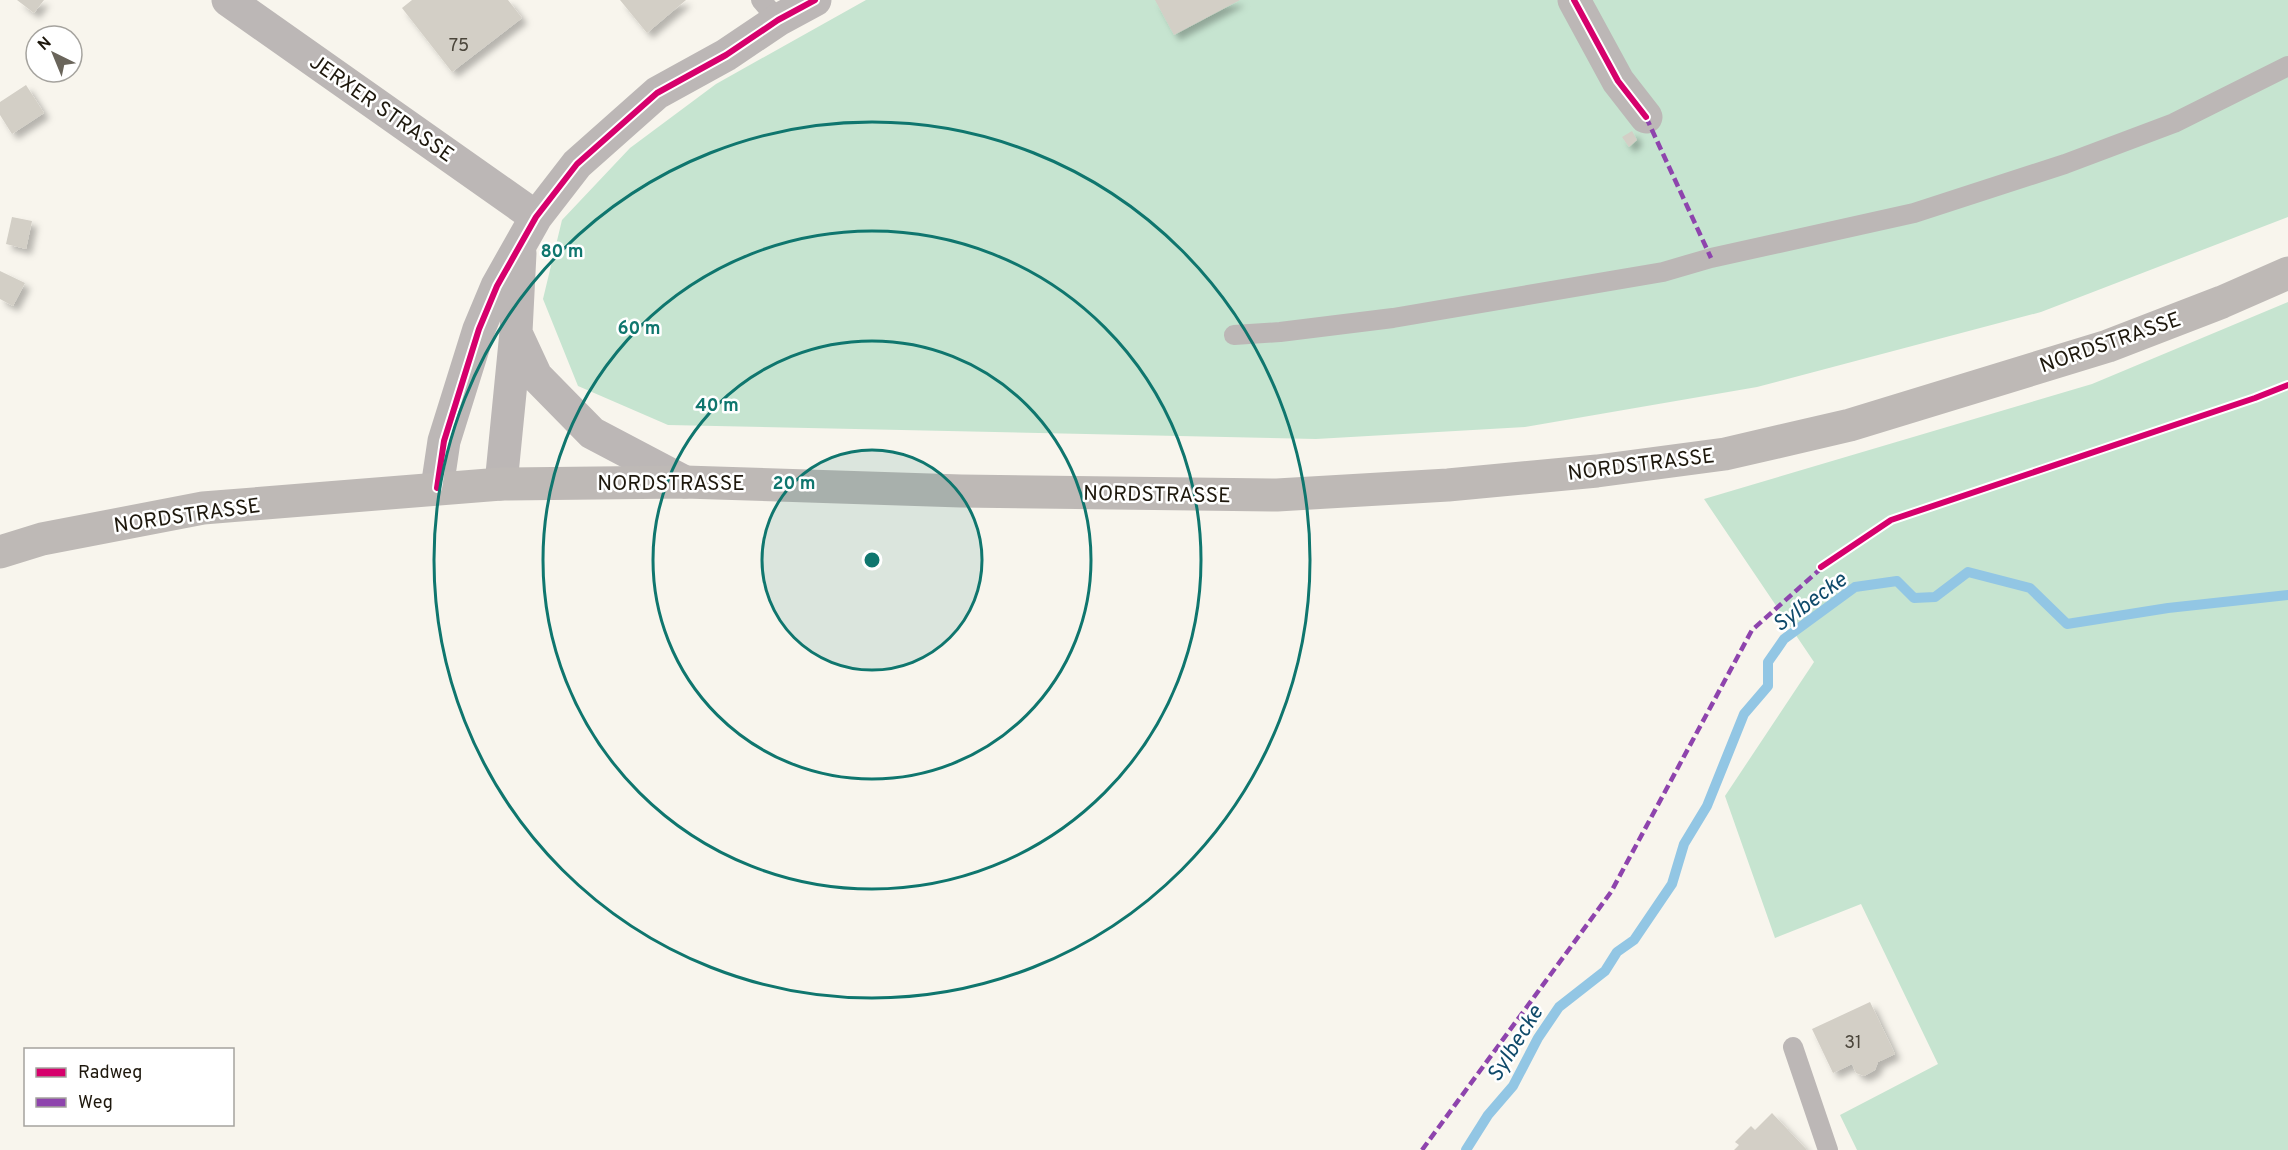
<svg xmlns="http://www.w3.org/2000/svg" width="2288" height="1150" font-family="Overpass,sans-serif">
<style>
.green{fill:#c6e4d0}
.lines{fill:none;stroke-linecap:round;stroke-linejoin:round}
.stream{stroke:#92c6e4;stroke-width:10}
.building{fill:#d3cfc6;filter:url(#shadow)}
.lane{stroke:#bcb7b6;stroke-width:20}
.street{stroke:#bcb7b6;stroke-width:33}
.primary{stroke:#beb9b6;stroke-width:33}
.quiet{stroke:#8e44ad;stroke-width:4.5;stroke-dasharray:9 4.5;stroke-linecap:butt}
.cycleway-casing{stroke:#fff;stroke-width:10}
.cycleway{stroke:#d6006c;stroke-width:6}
.ring{fill:none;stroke:#0f766e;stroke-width:3}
.labels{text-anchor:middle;stroke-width:5;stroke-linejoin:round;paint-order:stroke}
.number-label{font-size:18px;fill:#4b463b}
.street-label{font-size:21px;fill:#1e180d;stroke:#fff}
.water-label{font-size:22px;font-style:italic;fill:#0f4a6a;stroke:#fff}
.centre{fill:#0f766e;stroke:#fff;stroke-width:3}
.ring-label{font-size:18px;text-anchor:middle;font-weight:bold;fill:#0f766e;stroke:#fff;stroke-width:5;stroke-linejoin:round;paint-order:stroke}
</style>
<defs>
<filter id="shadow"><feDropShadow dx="5.5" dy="5.5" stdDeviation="3" flood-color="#0004"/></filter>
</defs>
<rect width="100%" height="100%" fill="#f8f5ed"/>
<!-- green -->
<path class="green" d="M866,0H2288V217L2041,312L1757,387L1525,427L1316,439L668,425L578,386L543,299L562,220L630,148L716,84Z
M2288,302V1150H1857L1840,1115L1938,1064L1861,904L1775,938L1725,796L1814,662L1704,499L2092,384Z"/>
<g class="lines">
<!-- stream -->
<path class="stream" d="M1466,1150L1488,1115L1513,1086L1538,1038L1559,1007L1605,971L1617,952L1634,940L1672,884L1684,844L1707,806L1744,714L1768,686V662L1784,639L1855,587L1897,581L1914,598L1935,597L1968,572L2030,588L2067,624L2168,608L2288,595"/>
</g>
<!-- building -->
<path class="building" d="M17,0H44L34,13Z
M412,0H508L522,18L452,72L402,8Z
M620,0H686L647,33Z
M1155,0H1240L1174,35Z
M26,85L44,113L12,134L0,115V102Z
M1632,131L1637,140L1629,147L1622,137Z
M12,217L32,221L26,249L6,244Z
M0,271L25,283L13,306L0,299Z
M1870,1002L1895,1054L1878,1062L1875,1070L1864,1076L1856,1073L1852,1064L1833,1073L1812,1029Z
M1772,1113L1807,1150H1734L1739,1145L1735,1142L1751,1126L1755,1130Z"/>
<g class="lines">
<!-- lane -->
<path class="lane" d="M761,0L778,20
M1234,335L1280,332L1393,318L1663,272L1711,258L1914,213L2065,164L2174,123L2288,66
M1793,1047L1828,1150"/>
<!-- street -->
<path class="street" d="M228,0L536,217
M1574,0L1618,81L1646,117
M516,333L536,376L592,433L685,482
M501,484L516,332L520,253
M437,488L444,441L479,329L497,286L536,217L577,164L657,93L726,55L778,20L815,0"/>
<!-- primary -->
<path class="primary" d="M0,552L42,539L203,508L501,484L685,482L961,491L1277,495L1448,485L1597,471L1725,454L1850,425L2108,346L2222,302L2288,273"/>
<!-- quiet -->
<path class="quiet" d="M1646,117L1711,258
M1422,1150L1611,892L1752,630L1826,564"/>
<!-- cycleway casing -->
<g class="cycleway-casing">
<path id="cycleway" d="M1574,0L1618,81L1646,117
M437,488L444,441L479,329L497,286L536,217L577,164L657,93L726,55L778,20L815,0
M1821,567L1891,520L2255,398L2288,385"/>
</g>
<!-- cycleway -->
<use href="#cycleway" class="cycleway"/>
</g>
<!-- distance rings -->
<circle cx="872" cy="560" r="110" fill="#0f766e" fill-opacity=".12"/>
<g class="ring">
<circle cx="872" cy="560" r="110"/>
<circle cx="872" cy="560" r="219"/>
<circle cx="872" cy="560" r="329"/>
<circle cx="872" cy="560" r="438"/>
</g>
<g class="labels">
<!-- number labels -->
<g class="number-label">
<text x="459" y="51">75</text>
<text x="1853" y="1048">31</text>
</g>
<!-- street labels -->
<g class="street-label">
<text transform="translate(382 108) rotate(35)" y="7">JERXER STRASSE</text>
<text transform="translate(2110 342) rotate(-19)" y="7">NORDSTRASSE</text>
<text transform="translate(1641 464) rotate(-7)" y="7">NORDSTRASSE</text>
<text x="671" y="490">NORDSTRASSE</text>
<text transform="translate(1157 494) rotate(1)" y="7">NORDSTRASSE</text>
<text transform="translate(187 515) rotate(-8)" y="7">NORDSTRASSE</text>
</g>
<!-- water labels -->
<g class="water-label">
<text transform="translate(1809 601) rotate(-36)" y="8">Sylbecke</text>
<text transform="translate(1514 1043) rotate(-58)" y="8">Sylbecke</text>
</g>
</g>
<circle cx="872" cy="560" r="9" class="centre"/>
<g class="ring-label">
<text x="562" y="257">80 m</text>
<text x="639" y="334">60 m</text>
<text x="717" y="411">40 m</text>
<text x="794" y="489">20 m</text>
</g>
<!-- legend -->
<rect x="24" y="1048" width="210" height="78" fill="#ffffff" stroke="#a5a39e" stroke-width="1.5"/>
<rect x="36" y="1068" width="30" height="9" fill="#d6006c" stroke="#a5a39e" stroke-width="1.5"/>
<text x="78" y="1078" font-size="18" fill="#1e180d">Radweg</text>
<rect x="36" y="1098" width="30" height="9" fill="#8e44ad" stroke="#a5a39e" stroke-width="1.5"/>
<text x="78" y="1108" font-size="18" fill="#1e180d">Weg</text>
<!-- north arrow -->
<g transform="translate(54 54) rotate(317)"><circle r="28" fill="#ffffff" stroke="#a5a39e" stroke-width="1.5"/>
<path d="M0-4.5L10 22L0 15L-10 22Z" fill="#6a655b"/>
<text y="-9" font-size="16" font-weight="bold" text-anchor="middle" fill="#1e180d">N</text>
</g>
</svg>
